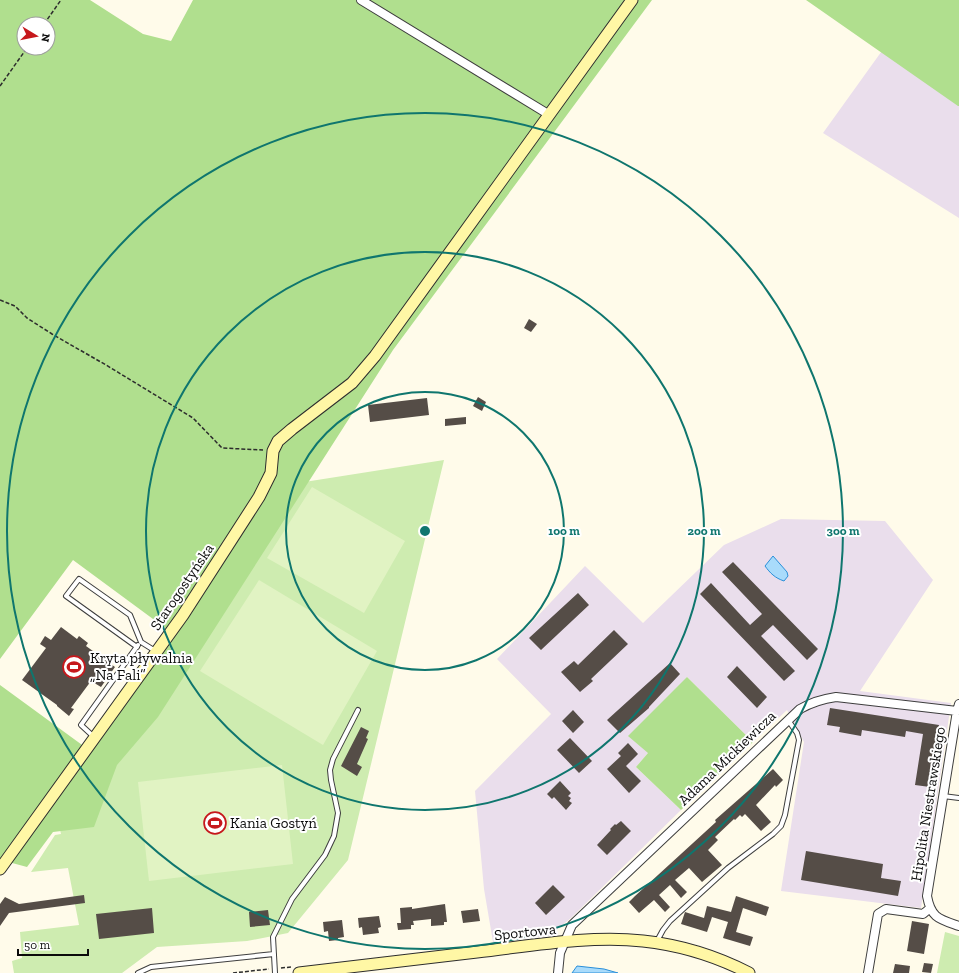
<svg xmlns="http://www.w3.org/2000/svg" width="959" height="973" font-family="'Zilla Slab',serif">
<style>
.industrial{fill:#eadeec}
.green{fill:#ceecb0}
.forest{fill:#b0df8e;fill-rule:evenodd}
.pitch{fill:#e1f3c3}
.water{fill:#a9dbfb;stroke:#2a8fd9}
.building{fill:#554d47}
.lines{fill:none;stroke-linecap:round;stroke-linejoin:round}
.lane-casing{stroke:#3e3e3e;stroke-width:6}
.street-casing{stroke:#3e3e3e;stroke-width:10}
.secondary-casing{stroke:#2d2d2d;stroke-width:13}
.path{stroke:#2d2d2d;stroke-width:1.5;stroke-dasharray:4 2;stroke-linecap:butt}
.lane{stroke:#fff;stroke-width:4}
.street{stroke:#fff;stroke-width:8}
.secondary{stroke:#fff7a5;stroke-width:11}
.ring{fill:none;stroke:#0f766e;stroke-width:2}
.labels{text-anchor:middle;stroke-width:4;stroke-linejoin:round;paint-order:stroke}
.street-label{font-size:15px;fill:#0b0b0b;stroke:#fff}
.poi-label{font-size:15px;fill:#0b0b0b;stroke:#fff;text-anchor:start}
.centre{fill:#0f766e;stroke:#fff;stroke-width:2}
.ring-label{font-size:12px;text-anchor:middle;font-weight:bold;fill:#0f766e;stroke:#fff;stroke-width:4;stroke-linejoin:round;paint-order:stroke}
</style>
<rect width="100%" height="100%" fill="#fffbea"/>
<!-- industrial -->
<path class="industrial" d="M884,48L959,97V218L823,133Z
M781,519L885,521L933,580L860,691L951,703L921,908L781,891L804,742L787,710L753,742L687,677L648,753L636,767L681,810L571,918L549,936L493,942L484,889L475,791L551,714L497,659L585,566L643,623L724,545Z"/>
<!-- green -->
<path class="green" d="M444,460L348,860L288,933L247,941L157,947L122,973H14L12,961L22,958L20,932L79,925L68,868L31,872L55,835L61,834L57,816L298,483Z
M945,932L959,936V973H937Z"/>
<!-- forest -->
<path class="forest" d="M0,0H90L143,34L171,41L193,0H652L393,350L158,717L117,765L94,827L53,832L27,867L1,860L0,861V685L89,750L172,633L73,560L0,659ZM24,24H48V48H24Z
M806,0H959V106H958Z
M687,677L753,742L681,810L636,767L648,753L628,736Z"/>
<!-- pitch -->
<path class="pitch" d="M312,487L405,541L364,613L267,558Z
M259,580L377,651L323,745L200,671Z
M282,765L293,864L149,881L138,782Z"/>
<!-- water -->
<path class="water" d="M773,556L787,572L788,576L784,581C775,578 770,573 765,566Z
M577,966L604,969L618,973H572Z"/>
<!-- building -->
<path class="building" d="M529,319L537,324L531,332L524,328Z
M478,397L486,402L482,411L473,406Z
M427,398L429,415L370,422L368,405Z
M466,417V424L445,426V419Z
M733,562L818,649L807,660L773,625L761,636L795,671L784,681L700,594L711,583L750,625L762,614L722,572Z
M578,593L589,605L541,650L529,638Z
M61,627L77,639L79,636L88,643L86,646L115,667L101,687L91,681L71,708L74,709L69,716L57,706V705L22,680L46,648L40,644L45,636L51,640Z
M614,630L628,644L591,679L593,681L580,692L561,672L574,661L578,665Z
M670,663L680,674L649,707V708L620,733L607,720Z
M737,666L767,697L757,708L727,677Z
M830,708L939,725L930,787L915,785L923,734L906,731L905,737L862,730L861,736L839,732L840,727L827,725Z
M573,710L584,722L573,733L562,721Z
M361,727L369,731L366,738L368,739L357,764L362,767L357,776L341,766Z
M570,738L592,761L579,773L557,750Z
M628,743L638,754L626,766L641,781L629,793L607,769L621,756L618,753Z
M773,769L783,780L776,787L775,785L756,805L771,822L761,831L745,814L742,817L740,815L735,820L734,819L715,837L718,840L708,850L722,865L702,882L689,868L675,880L687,892L681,898L670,885L659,895L670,907L665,912L654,900L639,913L629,902L635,896L716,822L715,820Z
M560,781L571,793L568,796L571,798L569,801L572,803L566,810L554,797L552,799L547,794Z
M621,821L631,831L607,855L597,845L611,830L610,829L615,824L616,825Z
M806,851L883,864L881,878L901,881L898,896L801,880Z
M553,885L565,897L546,915L535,903Z
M84,895L85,903L9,913L0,926V904L5,897L19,904Z
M736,896L769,907L766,916L743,908L736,932L753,937L750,946L723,938L728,922L712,917L707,932L681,924L685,912L704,918L707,906L731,912Z
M445,904L447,922H444V925L431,926V919L413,921L414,925H411V929L398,930L397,923H401L400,908L412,907V909Z
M152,908L154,933L99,939L96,914Z
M478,909L480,921L463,923L461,911Z
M268,910L270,925L250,927L249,912Z
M379,916L381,927L378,928L379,933L363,935L362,927L359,928L358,918Z
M342,920L344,937L338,938V940L329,941L328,931L324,932L323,922Z
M912,921L929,924L924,954L907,951Z
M924,963L933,964L931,973L922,972Z
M895,964L910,966L909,973H893Z"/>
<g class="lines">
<!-- lane casing -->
<g class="lane-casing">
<path id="lane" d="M137,647L66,596L79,579L130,615L141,642L157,652
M94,737L81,725L138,645
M943,796L959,798
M657,941L663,930L670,921L728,868L773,834L781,826L785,815L799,740L797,733L788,720
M138,973L151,967L274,954
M275,973L273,937L292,899L325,855L334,836L338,813L331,780L330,770L333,759L358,710"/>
</g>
<!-- street casing -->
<g class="street-casing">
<path id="street" d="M361,0L548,114
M959,704L957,711L927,896C931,918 939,919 959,926
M558,973L560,953L572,925L800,709C812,702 822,699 836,697L957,711
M868,973L878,914L886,909L923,914L929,909"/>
</g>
<!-- secondary casing -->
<g class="secondary-casing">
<path id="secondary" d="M0,869L183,615L259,497L271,473L273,451L278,441L292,429L352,383L375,356L632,0
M299,973C359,966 418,959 477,952C530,946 590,935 643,941C680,945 716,956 749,973"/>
</g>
<!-- path -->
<path class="path" d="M44,24L61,0
M0,86L27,48
M0,300L15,306L27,318L52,334L106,365L193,418L222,448L263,450
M281,968L291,967
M233,973L269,969"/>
<!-- lane -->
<use href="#lane" class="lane"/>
<!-- street -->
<use href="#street" class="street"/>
<!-- secondary -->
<use href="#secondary" class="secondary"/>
</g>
<!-- distance rings -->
<g class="ring">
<circle cx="425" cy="531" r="139"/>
<circle cx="425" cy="531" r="279"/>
<circle cx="425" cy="531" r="418"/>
</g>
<!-- icons -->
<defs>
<g id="stadium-ring" transform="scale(1.15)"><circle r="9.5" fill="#fff" stroke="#c6181c" stroke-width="1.5"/><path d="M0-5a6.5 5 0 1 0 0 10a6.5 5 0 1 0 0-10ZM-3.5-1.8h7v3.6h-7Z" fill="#c6181c"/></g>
</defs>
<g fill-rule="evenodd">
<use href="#stadium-ring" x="74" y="667"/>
<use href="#stadium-ring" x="215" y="823"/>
</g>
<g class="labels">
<!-- street labels -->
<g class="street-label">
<text transform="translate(182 587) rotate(-56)" y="5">Starogostyńska</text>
<text transform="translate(727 758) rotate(-44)" y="5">Adama Mickiewicza</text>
<text transform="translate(928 804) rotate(-81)" y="5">Hipolita Niestrawskiego</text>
<text transform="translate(525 932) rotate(-6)" y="5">Sportowa</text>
</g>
<!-- poi labels -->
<g class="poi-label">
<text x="90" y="663">Kryta pływalnia<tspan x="90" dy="17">„Na Fali”</tspan></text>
<text x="230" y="828">Kania Gostyń</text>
</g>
</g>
<circle cx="425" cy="531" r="6" class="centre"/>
<g class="ring-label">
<text x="564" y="535">100 m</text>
<text x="704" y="535">200 m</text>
<text x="843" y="535">300 m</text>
</g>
<!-- north arrow -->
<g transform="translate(36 36) rotate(100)"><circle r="19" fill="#ffffff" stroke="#9d9d9d"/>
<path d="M0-3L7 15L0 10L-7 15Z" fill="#c6181c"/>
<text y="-6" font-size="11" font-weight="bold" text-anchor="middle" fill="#0b0b0b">N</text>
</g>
<!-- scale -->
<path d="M18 949v6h70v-6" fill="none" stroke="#0b0b0b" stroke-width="2"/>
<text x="24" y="949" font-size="12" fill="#0b0b0b" stroke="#ffffff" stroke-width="3" paint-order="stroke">50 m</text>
</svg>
